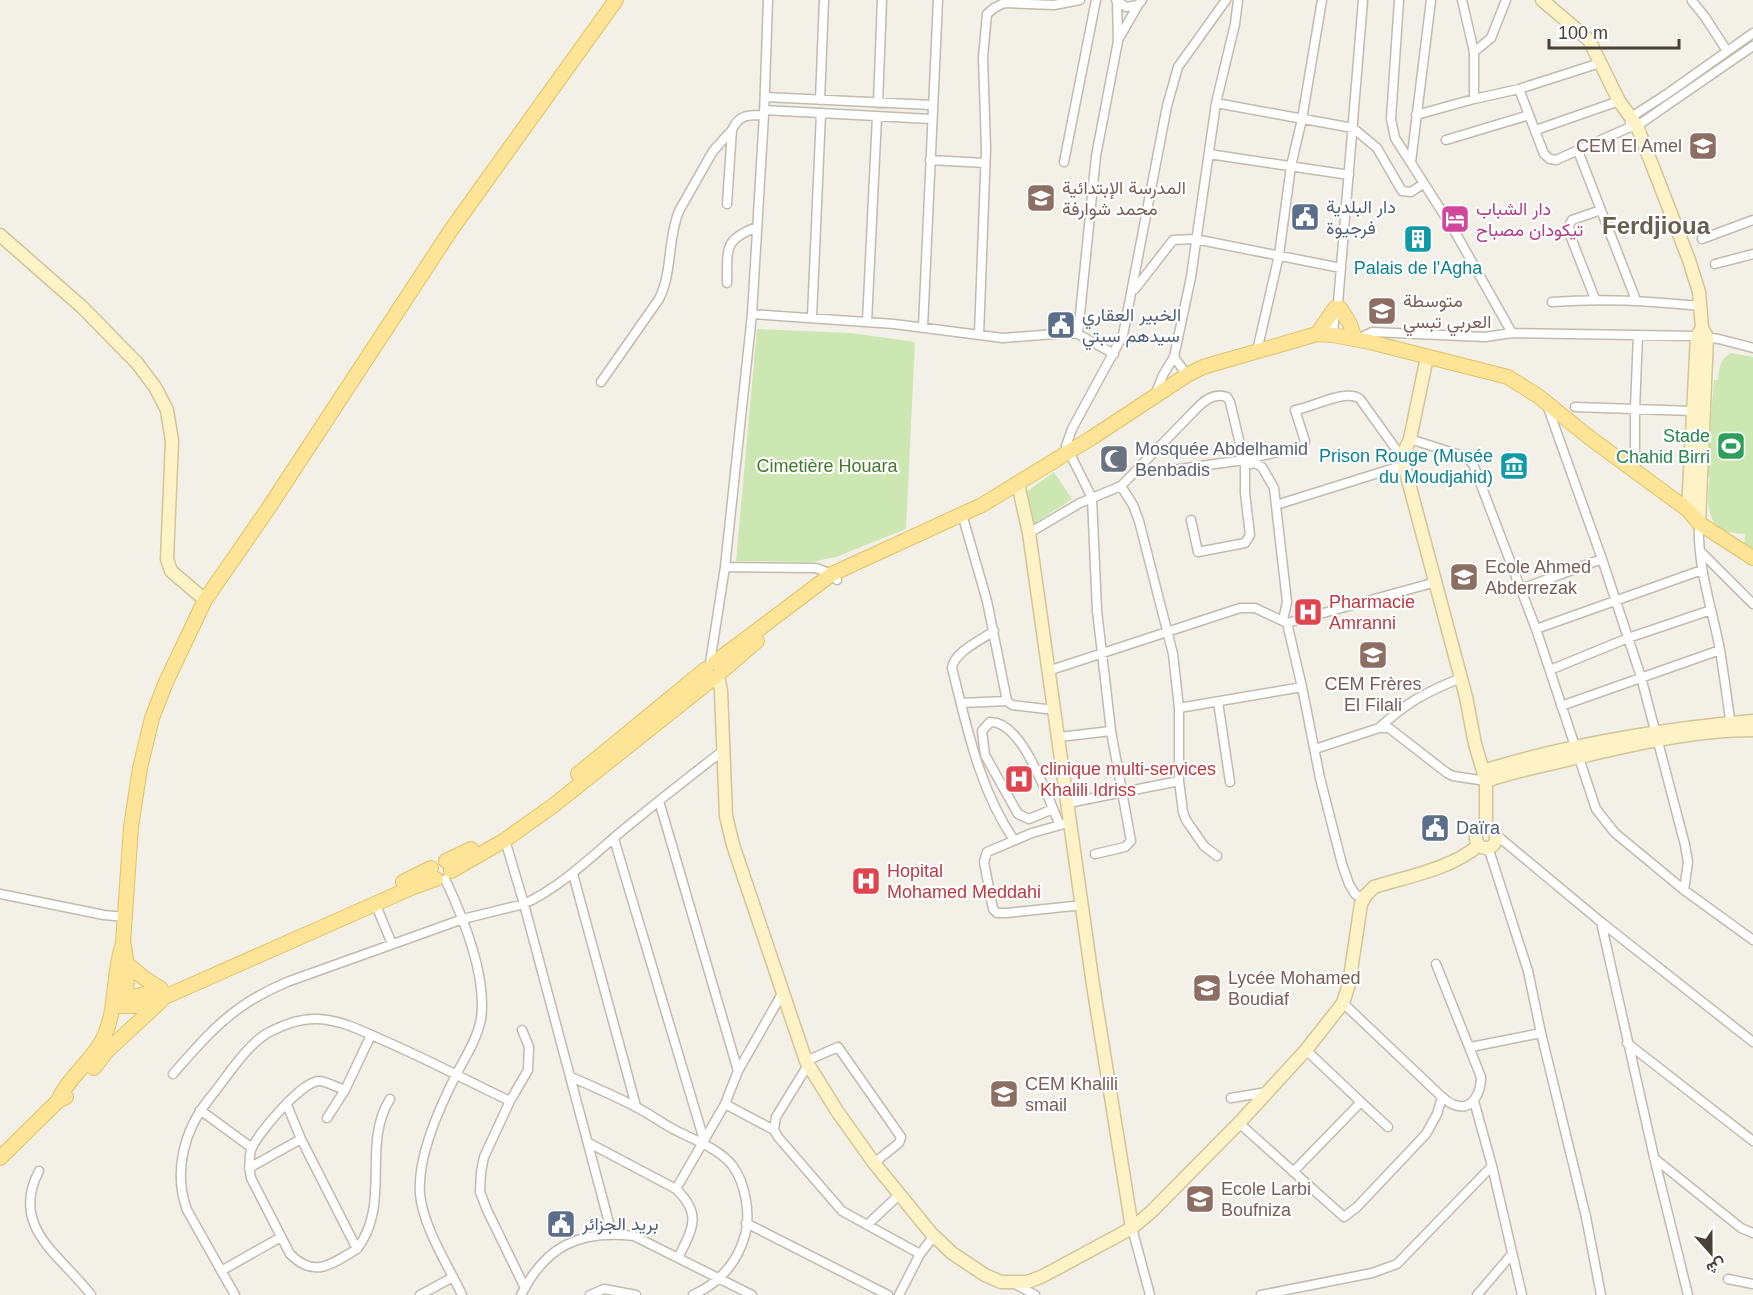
<svg xmlns="http://www.w3.org/2000/svg" width="1753" height="1295" font-family="Arial,Vazirmatn,sans-serif">
<style>
.green{fill:#cce7b1}
.lines{fill:none;stroke-linecap:round;stroke-linejoin:round}
.minor-casing{stroke:#c2bbad;stroke-width:11}
.secondary-casing{stroke:#d3c598;stroke-width:15}
.primary-casing{stroke:#e2c267;stroke-width:16}
.minor{stroke:#fff;stroke-width:8}
.secondary{stroke:#fef3c7;stroke-width:12}
.primary{stroke:#fde497;stroke-width:14}
.labels{text-anchor:middle;stroke-width:4.5;stroke-linejoin:round;paint-order:stroke}
.education-label{font-size:18px;fill:#785e54;stroke:#fff;text-anchor:start}
.service-label{font-size:18px;fill:#4e5e75;stroke:#fff;text-anchor:start}
.hotel-label{font-size:18px;fill:#b23c85;stroke:#fff;text-anchor:start}
.culture-label{font-size:18px;fill:#0d838f;stroke:#fff}
.leisure-label{font-size:18px;fill:#27864d;stroke:#fff;text-anchor:end}
.worship-label{font-size:18px;fill:#5b616d;stroke:#fff;text-anchor:start}
.park-label{font-size:18px;fill:#44782a;stroke:#fff}
.health-label{font-size:18px;fill:#be3a42;stroke:#fff;text-anchor:start}
.district-label{font-size:24px;font-weight:bold;fill:#695f4e;stroke:#fff}
</style>
<rect width="100%" height="100%" fill="#f3f0e7"/>
<!-- green -->
<path class="green" d="M757,329L851,333L915,342L906,529L836,557L811,562L736,561Z
M1731,353L1753,357V549L1744,545L1745,534C1739,533 1731,533 1725,531C1705,524 1707,493 1710,477L1706,476L1714,380H1718C1719,368 1720,359 1731,353Z
M1054,472L1072,499L1029,527L1022,495Z"/>
<g class="lines">
<!-- minor casing -->
<g class="minor-casing">
<path id="minor" d="M1116,0L1126,7L1138,5L1142,0
M1399,0L1391,119L1395,138L1455,232L1512,333
M1462,0L1474,52V99
M1692,1L1705,17L1727,51
M1118,40L1138,5
M1474,52L1491,38L1506,0
M1519,89L1544,154L1550,159L1556,160L1628,128L1637,126L1753,46
M765,97L932,105
M820,100L824,0
M878,103L882,0
M1216,103L1353,128L1377,148L1402,191L1411,192L1423,184
M764,110L931,119
M1416,115L1474,99L1519,89L1600,63
M1630,122L1631,117L1664,96L1753,33
M1536,130L1619,101
M1446,140L1529,115
M1578,151L1636,300
M1209,154L1349,175
M930,160L985,163
M1064,162L1096,0
M1411,162L1431,0
M727,204L732,130C739,114 749,115 764,115
M1702,239L1753,220
M1715,264L1753,254
M727,283C728,250 722,240 757,227
M1135,289L1173,240L1195,239L1341,268
M1595,299L1570,235L1569,226L1572,220L1601,210
M1552,302C1603,298 1649,301 1700,306
M752,314L894,324L1003,338L1068,333L1078,334L1114,354
M812,317L821,113
M867,322L877,117
M923,327L938,0
M1078,334L1096,156L1118,41L1117,1
M979,335L986,149L983,57L987,14L994,8L1004,3L1054,5L1080,0
M1333,335L1335,308L1338,303L1363,0
M1357,339L1372,332L1485,337L1512,333L1697,336L1719,339L1753,348
M1257,351L1279,255L1291,166L1302,119L1322,0
M1174,357L1187,375
M601,382L659,299C673,271 667,240 679,211L713,151L732,130
M1155,395L1163,375L1174,357L1191,277L1216,103L1235,24L1238,0
M1547,405L1602,559L1641,677L1685,845L1688,862L1684,890
M1575,407L1693,411
M1410,439L1466,457L1473,464L1536,629L1596,809L1615,833L1684,890L1753,940
M1245,465L1255,463L1262,467L1274,488L1287,602L1283,620
M1179,469L1244,460L1303,446L1305,441L1295,410C1312,408 1346,388 1360,399L1403,459
M1635,473V409L1638,335
M1121,486L1133,505L1139,521L1173,654L1179,708V781L1183,812L1186,820L1204,846L1217,856
M1276,505L1404,465
M962,514L987,601L1007,701L1012,705L1055,710
M1699,523C1697,566 1712,608 1720,650C1724,676 1728,702 1731,728
M1029,533L1080,503L1121,486L1199,406C1207,398 1216,393 1227,397L1230,402L1245,465V493L1250,535L1245,543L1198,552L1191,520
M1700,551L1753,604
M725,567L816,568L832,574L837,580
M1521,589L1602,559
M1287,623L1436,582
M1536,629L1702,570
M994,631C981,640 954,652 952,668C967,727 979,789 1014,840
M710,663L725,567L752,314L764,115L768,0
M1550,670L1628,638L1711,610
M1048,671L1240,608H1255L1287,623L1302,687L1320,778L1342,864L1349,884L1355,894L1363,899
M1218,702L1230,782
M961,703L1007,701
M1561,706L1720,650
M1179,708L1302,687
M1379,728C1407,702 1426,692 1461,678
M1059,737L1111,731
M1315,749L1379,728H1389L1447,773L1453,776L1486,781
M659,801L738,1071
M1068,803L1179,781
M1053,809L1029,819L1018,814L985,755L982,731L990,722C1023,721 1048,799 1060,825
M1064,824L1032,833L987,852L984,862L993,909L997,913H1007L1083,905
M1494,833L1601,922L1753,1042
M614,839L704,1140
M505,840L524,904L612,1234
M1488,847L1528,971L1541,1033L1586,1217L1601,1295
M1095,854L1125,847L1131,841L1111,731L1102,653L1097,611L1092,498L1066,446L1072,429L1123,335L1167,106L1178,67L1226,0
M573,874L636,1106
M445,879C463,917 487,977 481,1019C477,1039 466,1056 457,1073C440,1106 417,1156 420,1194C423,1227 448,1265 462,1295
M0,894L104,915L125,917
M375,903L392,944
M1601,922L1654,1157L1688,1295
M1343,1003L1442,1097C1446,1100 1450,1104 1455,1105C1473,1112 1481,1091 1481,1077L1436,964
M522,1030L529,1047L528,1070L510,1101L484,1157L481,1172L480,1192L487,1210L525,1288
M1627,1043L1753,1141
M1471,1047L1541,1033
M806,1061L838,1047L901,1137L899,1143L874,1163
M808,1065L776,1117L774,1130L778,1137L842,1211L920,1254
M173,1074C194,1050 215,1025 241,1007C255,997 271,989 287,982L463,919L524,904C562,886 591,857 623,830C656,803 690,776 724,750
M571,1077C592,1086 613,1095 634,1106C647,1112 660,1122 673,1129C692,1139 718,1148 732,1165C745,1182 751,1214 745,1235C737,1264 719,1283 693,1295
M1231,1098L1267,1092
M1474,1101L1492,1166L1522,1295
M1361,1102L1388,1127
M725,1104L774,1130
M287,1105L301,1139L357,1249C331,1264 315,1279 290,1254L251,1178C249,1169 249,1159 251,1150C256,1135 302,1081 319,1081C326,1081 338,1088 345,1090
M200,1110L252,1148
M327,1118L345,1090L371,1035
M1239,1123L1344,1217L1357,1207L1426,1134L1437,1114L1442,1097
M589,1143L676,1189C703,1215 692,1229 678,1258
M1654,1158L1741,1228L1753,1233
M249,1168L301,1139
M39,1171C9,1228 62,1256 91,1295
M1293,1172L1361,1102L1306,1050
M676,1189L725,1104L738,1071L783,992
M746,1223L888,1295
M867,1225L900,1194
M1132,1228L1150,1295
M357,1249C392,1203 361,1145 390,1099
M221,1271L281,1237
M1728,1279L1753,1284
M1015,1284L1035,1295
M235,1295L187,1210C173,1172 184,1130 209,1099C225,1080 245,1047 266,1034C282,1025 300,1018 318,1019C340,1020 358,1029 378,1038C423,1057 466,1080 510,1101
M420,1295L453,1277
M521,1295C546,1245 580,1230 634,1236L752,1295
M590,1295L604,1289L636,1295
M899,1295L920,1254L934,1236
M1261,1295L1372,1273L1397,1264L1492,1166
M1477,1295L1512,1254"/>
</g>
<!-- secondary casing -->
<g class="secondary-casing">
<path id="secondary" d="M1542,0L1589,40L1619,101L1637,126L1689,260L1699,292L1702,328L1707,337L1699,523
M0,235L82,307L137,363L155,387L167,410L172,441L167,559L171,571L205,600
M1427,357L1410,439L1405,450L1404,465L1466,697L1475,744L1486,781V828
M1018,484L1029,533L1093,985L1132,1228
M1688,510L1697,336L1702,328
M718,676L721,691L726,816L733,845L806,1061L837,1111L874,1163L931,1233L952,1253L985,1275L1001,1282H1027L1041,1277L1132,1228L1151,1212L1239,1123L1306,1050L1343,1003L1349,984L1361,904L1366,895L1374,887C1409,876 1451,869 1479,845
M1483,771C1570,744 1662,729 1753,721
M1486,781C1514,771 1543,766 1571,759C1629,745 1694,730 1753,730
M1476 838a10 10 0 1 1 20 0a10 10 0 1 1-20 0Z"/>
</g>
<!-- primary casing -->
<g class="primary-casing">
<path id="primary" d="M1340,308L1350,324L1355,339
M1317,334L1335,308
M715,662L832,574L982,505L1093,437L1187,375L1203,367L1317,334L1333,335L1370,342L1508,377L1538,396L1590,438L1688,510L1699,523L1753,558
M721,672L757,641
M578,774L706,669
M446,861L471,849
M451,871L505,840L554,805L715,677
M403,882L431,868
M124,946L128,972L124,1004
M127,964L144,978L161,989
M115,996H138L158,990
M114,1006H140L167,996L411,888L436,879
M94,1068L107,1051L161,1001
M58,1101C68,1077 92,1062 104,1037C118,1005 112,975 123,943L131,827L140,768L152,718L166,682L205,600L268,509L451,230L616,0
M0,1158L58,1101L66,1097"/>
</g>
<!-- minor -->
<use href="#minor" class="minor"/>
<!-- secondary -->
<use href="#secondary" class="secondary"/>
<!-- primary -->
<use href="#primary" class="primary"/>
</g>
<!-- icons -->
<defs>
<g id="school-square" transform="scale(1.5)"><rect x="-9" y="-9" width="18" height="18" rx="4" fill="#8d6e63" stroke="#fff"/><path d="M0-5L7-2L0 1L-7-2ZM-4 1L0 2.5L4 1V4Q0 6-4 4Z" fill="#fff"/></g>
<g id="civic-square" transform="scale(1.5)"><rect x="-9" y="-9" width="18" height="18" rx="4" fill="#5c6f8a" stroke="#fff"/><path d="M-.6-6.5H3V-4.5H.6V-3L4-1V1h2V6H-6V1h2V-1L-.6-3ZM-1.2 2.5V6h2.4V2.5Z" fill="#fff"/></g>
<g id="hotel-square" transform="scale(1.5)"><rect x="-9" y="-9" width="18" height="18" rx="4" fill="#d1479c" stroke="#fff"/><path d="M-6-4.5h1.5V1H6V5H4.5V3h-9V5H-6ZM-4 0a1.8 1.8 0 1 1 3.6 0ZM.5 0V-2.5h3Q6-2.5 6 0Z" fill="#fff"/></g>
<g id="building-square" transform="scale(1.5)"><rect x="-9" y="-9" width="18" height="18" rx="4" fill="#0f9aa8" stroke="#fff"/><path d="M-4-6H4V6H1V3H-1V6H-4ZM-2.5-4.3h1.7v1.8h-1.7ZM.8-4.3h1.7v1.8H.8ZM-2.5-1h1.7V.8h-1.7ZM.8-1h1.7V.8H.8Z" fill="#fff"/></g>
<g id="stadium-square" transform="scale(1.5)"><rect x="-9" y="-9" width="18" height="18" rx="4" fill="#2e9e5b" stroke="#fff"/><path d="M0-5a6.5 5 0 1 0 0 10a6.5 5 0 1 0 0-10ZM-3.5-1.8h7v3.6h-7Z" fill="#fff"/></g>
<g id="mosque-square" transform="scale(1.5)"><rect x="-9" y="-9" width="18" height="18" rx="4" fill="#6b7280" stroke="#fff"/><path d="M3.5-4.9A6 6 0 1 0 3.5 4.9A5 5 0 1 1 3.5-4.9Z" fill="#fff"/></g>
<g id="museum-square" transform="scale(1.5)"><rect x="-9" y="-9" width="18" height="18" rx="4" fill="#0f9aa8" stroke="#fff"/><path d="M0-6L6-3V-2H-6V-3ZM-5-1h2V3h-2ZM-1-1h2V3h-2ZM3-1h2V3H3ZM-6 4H6V6H-6Z" fill="#fff"/></g>
<g id="hospital-square" transform="scale(1.5)"><rect x="-9" y="-9" width="18" height="18" rx="4" fill="#e0444e" stroke="#fff"/><path d="M-5-5h3v3.5h4V-5h3V5h-3V1.5h-4V5h-3Z" fill="#fff"/></g>
</defs>
<g fill-rule="evenodd">
<use href="#school-square" x="1703" y="146"/>
<use href="#school-square" x="1041" y="198"/>
<use href="#civic-square" x="1305" y="217"/>
<use href="#hotel-square" x="1455" y="219"/>
<use href="#building-square" x="1418" y="239"/>
<use href="#school-square" x="1382" y="311"/>
<use href="#civic-square" x="1061" y="325"/>
<use href="#stadium-square" x="1731" y="446"/>
<use href="#mosque-square" x="1114" y="459"/>
<use href="#museum-square" x="1514" y="466"/>
<use href="#school-square" x="1464" y="577"/>
<use href="#hospital-square" x="1308" y="612"/>
<use href="#school-square" x="1373" y="655"/>
<use href="#hospital-square" x="1019" y="779"/>
<use href="#civic-square" x="1435" y="828"/>
<use href="#hospital-square" x="866" y="881"/>
<use href="#school-square" x="1207" y="988"/>
<use href="#school-square" x="1004" y="1094"/>
<use href="#school-square" x="1200" y="1199"/>
<use href="#civic-square" x="561" y="1224"/>
</g>
<g class="labels">
<!-- education labels -->
<g class="education-label">
<text x="1682" y="152" text-anchor="end">CEM El Amel</text>
<text x="1062" y="194">المدرسة الإبتدائية<tspan x="1062" dy="21">محمد شوارفة</tspan></text>
<text x="1403" y="307">متوسطة<tspan x="1403" dy="21">العربي تبسي</tspan></text>
<text x="1485" y="573">Ecole Ahmed<tspan x="1485" dy="21">Abderrezak</tspan></text>
<text x="1373" y="690" text-anchor="middle">CEM Frères<tspan x="1373" dy="21">El Filali</tspan></text>
<text x="1228" y="984">Lycée Mohamed<tspan x="1228" dy="21">Boudiaf</tspan></text>
<text x="1025" y="1090">CEM Khalili<tspan x="1025" dy="21">smail</tspan></text>
<text x="1221" y="1195">Ecole Larbi<tspan x="1221" dy="21">Boufniza</tspan></text>
</g>
<!-- service labels -->
<g class="service-label">
<text x="1326" y="213">دار البلدية<tspan x="1326" dy="21">فرجيوة</tspan></text>
<text x="1082" y="321">الخبير العقاري<tspan x="1082" dy="21">سيدهم سبتي</tspan></text>
<text x="1456" y="834">Daïra</text>
<text x="582" y="1230">بريد الجزائر</text>
</g>
<!-- hotel labels -->
<g class="hotel-label">
<text x="1476" y="215">دار الشباب<tspan x="1476" dy="21">تيكودان مصباح</tspan></text>
</g>
<!-- culture labels -->
<g class="culture-label">
<text x="1418" y="274">Palais de l'Agha</text>
<text x="1493" y="462" text-anchor="end">Prison Rouge (Musée<tspan x="1493" dy="21">du Moudjahid)</tspan></text>
</g>
<!-- leisure labels -->
<g class="leisure-label">
<text x="1710" y="442">Stade<tspan x="1710" dy="21">Chahid Birri</tspan></text>
</g>
<!-- worship labels -->
<g class="worship-label">
<text x="1135" y="455">Mosquée Abdelhamid<tspan x="1135" dy="21">Benbadis</tspan></text>
</g>
<!-- park labels -->
<g class="park-label">
<text x="827" y="472">Cimetière Houara</text>
</g>
<!-- health labels -->
<g class="health-label">
<text x="1329" y="608">Pharmacie<tspan x="1329" dy="21">Amranni</tspan></text>
<text x="1040" y="775">clinique multi-services<tspan x="1040" dy="21">Khalili Idriss</tspan></text>
<text x="887" y="877">Hopital<tspan x="887" dy="21">Mohamed Meddahi</tspan></text>
</g>
<!-- district labels -->
<g class="district-label">
<text x="1656" y="234">Ferdjioua</text>
</g>
</g>
<!-- north arrow -->
<g transform="translate(1711 1253) rotate(159)" stroke="#ffffff" stroke-width="4.5" paint-order="stroke">
<path d="M0-4.5L10 22L0 15L-10 22Z" fill="#474136"/>
<text y="-9" font-size="16" font-weight="bold" text-anchor="middle" fill="#474136">ش</text>
</g>
<!-- scale -->
<path d="M1549 39v9h130v-9" fill="none" stroke="#474136" stroke-width="3"/>
<text x="1558" y="39" font-size="18" fill="#474136" stroke="#ffffff" stroke-width="4.5" paint-order="stroke">100 m</text>
</svg>
